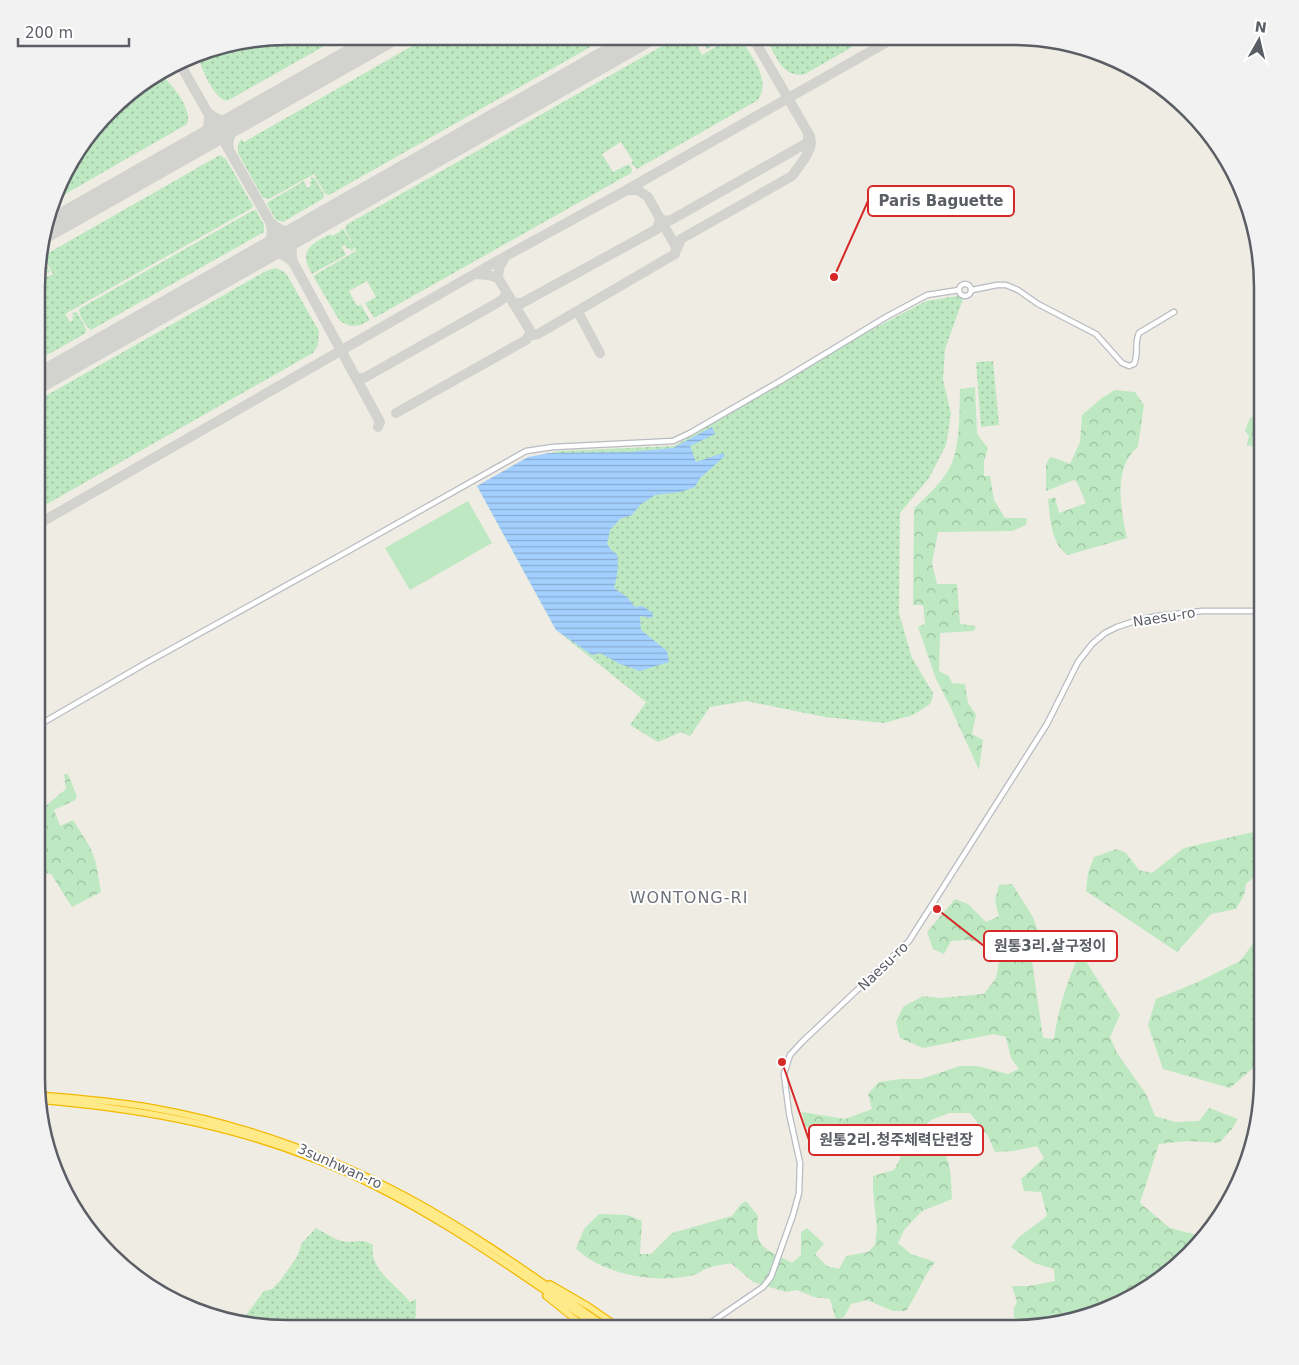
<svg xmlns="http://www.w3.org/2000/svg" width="1299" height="1365" font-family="'DejaVu Sans','Noto Sans KR',sans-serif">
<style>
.grass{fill:url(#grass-dots)}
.forest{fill:url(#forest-crowns)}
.garden{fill:#bde8c1}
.water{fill:url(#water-rules)}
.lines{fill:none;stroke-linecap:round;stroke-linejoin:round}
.taxiway{stroke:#d2d2ce;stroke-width:10}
.runway{stroke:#d2d2ce;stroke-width:25}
.secondary-casing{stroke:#b8bbc2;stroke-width:7}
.highway-casing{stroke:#f2b800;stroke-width:8}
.secondary{stroke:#fff;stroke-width:4.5}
.highway{stroke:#ffea8a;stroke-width:5.5}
.labels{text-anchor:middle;stroke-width:4;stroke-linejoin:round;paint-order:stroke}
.street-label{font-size:14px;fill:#5b5e65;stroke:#fff}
.quarter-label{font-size:16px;letter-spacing:1px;fill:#6c7077;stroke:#fff}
.rim{fill:none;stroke:#5b5e65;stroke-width:2.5}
.leader{fill:none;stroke:#d62828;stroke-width:2}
.callout-dot{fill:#d62828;stroke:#fff;stroke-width:2}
.callout{fill:#fff;stroke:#d62828;stroke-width:2}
.callout-label{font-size:15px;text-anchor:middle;font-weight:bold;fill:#5b5e65}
</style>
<defs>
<pattern id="grass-dots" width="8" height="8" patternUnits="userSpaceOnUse" patternTransform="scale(1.25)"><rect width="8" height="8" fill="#bde8c1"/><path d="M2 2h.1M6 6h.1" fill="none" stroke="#9dbfa0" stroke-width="1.8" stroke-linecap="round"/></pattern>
<pattern id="forest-crowns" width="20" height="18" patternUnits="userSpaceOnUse" patternTransform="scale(1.25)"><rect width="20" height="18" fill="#bde8c1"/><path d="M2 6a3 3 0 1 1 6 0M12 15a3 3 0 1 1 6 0" fill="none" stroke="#9dbfa0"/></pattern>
<pattern id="water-rules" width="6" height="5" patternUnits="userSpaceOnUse" patternTransform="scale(1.25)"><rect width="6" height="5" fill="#a3d0ff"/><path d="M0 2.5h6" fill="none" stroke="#88acd2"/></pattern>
</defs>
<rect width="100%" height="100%" fill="#efede3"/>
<!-- grass -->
<path class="grass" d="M287,36H342L227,101C212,97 202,68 197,55L206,50Z
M428,37H608L329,195L325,194L314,174L269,199L263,198L238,153V145L241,139L244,142Z
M678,37H706L711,47L707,49L703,44L697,45L702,55L732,37L740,38C751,56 772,79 758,100L637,169L631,163L633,161L621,142L602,154L613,172L629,164L632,169L631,173L374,318L365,303L376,297L367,281L349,291L357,306L361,305L370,320C358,327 350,329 339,320L313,276L356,251L345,229L346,225Z
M766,38H868L805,74C782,79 775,54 766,38Z
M162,75C172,85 193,109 187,124L55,200L70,162L122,98Z
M220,155L226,159L253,206L252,208L65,314L70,322L73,320L72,317L74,316L72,313L77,312L86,329V333L40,359L41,257L50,271L48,274L46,270L44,271L47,277L53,274L43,256Z
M312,177L315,178L324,195V198L283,222L276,220L267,204L268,202L304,181L307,188L311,186L310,182L312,181L310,178Z
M256,210L264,225V232L91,330C86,327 79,316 79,309L252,211Z
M340,229L344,230L354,247L353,250L352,251L349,248L347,249L345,245L342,247L346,255L312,274C298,250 310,245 330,234L332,236L341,231Z
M275,268L283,271L287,275L319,331L318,345L313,353L40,508V399L266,271Z
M957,296L963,299L945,349L943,380L951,414L946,445L929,478L900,513L899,613L912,658L933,693L932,700L929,705L913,715L884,723L825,717L746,701L710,707L690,736L681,732L658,742L630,725L646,702L556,630L477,486L536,457L559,451L674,446L858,337L926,301Z
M993,361L999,425L981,427L976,362Z
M316,1228C324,1232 333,1239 342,1241C353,1244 361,1237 373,1245C369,1270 396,1284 410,1302L416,1299V1314L414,1328H271L240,1323L264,1291L272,1289L280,1281L297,1257L302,1243Z"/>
<!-- forest -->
<path class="forest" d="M975,387L977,434L988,448L984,461V476H990L994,500L1005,518H1027L1026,525L1012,531L938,532L932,563L937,584H957L960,624L976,626L974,631L940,633L939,671L949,676L952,683L965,684L968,703L976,715L972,734L983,740L979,770L949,704L936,679L918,627L925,624L923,605H913L914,509C926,496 942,483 950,467C961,443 959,415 960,389Z
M1115,390L1135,392L1144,405L1138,447C1112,468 1121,510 1127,538L1068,555C1051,545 1050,517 1048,499L1055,497L1059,513L1086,503L1077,482L1074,480L1046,491V465L1050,457L1058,459L1070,464L1080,442L1082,415L1102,398Z
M1262,412V473L1260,468L1262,462L1260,448L1247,445L1249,436L1245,431L1250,418Z
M64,774H68L77,797L75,800L54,810L60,826L73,820L90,847L96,863L101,892L72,907L51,874L38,872V809L43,808L66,789Z
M1262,830V870L1246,884L1244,895L1236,909L1211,914L1177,952L1086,891L1088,873L1094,857L1117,849L1126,853L1139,870L1152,873L1184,848Z
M1012,884L1033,917L1040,937L1031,954L1043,1038L1054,1039C1058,1008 1068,980 1080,952L1120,1015L1110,1037L1117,1053L1146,1094L1155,1116L1175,1122L1199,1121L1209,1108L1238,1119L1232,1129L1219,1143L1188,1141L1159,1144L1140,1203L1170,1228L1204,1237L1207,1235L1200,1244L1152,1286L1092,1316L1044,1325L1014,1318V1308L1017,1302L1012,1286H1028L1055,1281L1054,1269L1034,1263L1011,1247L1019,1237L1047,1216L1041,1192L1024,1191L1021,1179L1044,1158L1037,1146L1013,1151L995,1152L988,1136L970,1113H949L931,1120L916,1133L914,1149L930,1152L938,1143C952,1160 951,1178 952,1199L922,1211L904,1230L898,1243L911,1254L935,1262C923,1277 917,1295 906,1311H893L867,1300L851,1304L844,1317L836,1320L830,1299L814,1297L797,1290L786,1292L753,1282L731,1263C723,1265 715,1265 708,1268C702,1270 697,1275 690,1276C653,1283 605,1275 576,1249L584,1229L599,1214L627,1215L642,1221L640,1254H651L672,1233L732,1216L740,1205L746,1201L758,1216C753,1249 767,1249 792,1263L801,1255V1232L807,1228L824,1244L815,1254L827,1266L839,1269L846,1256L868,1252L875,1245L877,1229L873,1191V1176L894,1170L901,1157L887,1147L864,1143L837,1142L819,1146L821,1134L805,1126L802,1112L845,1119L872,1109L868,1094L879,1082L901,1079H921L960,1066H977L1008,1074L1019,1069L1011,1058L1006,1037L994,1034L923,1048L900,1038L896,1022L903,1007L923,996L939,998L984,994L996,978L1000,957L990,944L967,940L951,941L944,954L933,949L927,932L955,899L968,904L986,922L999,916L995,901L999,885Z
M1262,932V1054L1252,1069L1230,1088L1163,1069L1148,1025L1156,999L1196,983L1240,961Z"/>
<!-- garden -->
<path class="garden" d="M468,501L492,543L410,590L385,548Z"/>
<!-- water -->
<path class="water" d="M712,427L715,434L690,446L696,462L723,453L725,456L700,478L695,487L681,492L655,495L640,505L632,515L620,519L610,530L607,544L612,551L617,554C619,566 617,577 614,588L627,597L635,607L642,606L653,613L652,618L640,616L641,630L667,651L669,662L640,671L620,664L600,653L592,655L556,630L477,486L528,457L549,453L629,452L673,448Z"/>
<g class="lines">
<!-- taxiway -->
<path class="taxiway" d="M180,64L270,222C275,236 270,247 258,256
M209,113C218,122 231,123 242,118
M199,142L208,132L209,117
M229,149C226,137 234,127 242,118
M270,222C279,231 288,234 300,232
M300,232C292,240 290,251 293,262L380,422L378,427
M677,249L681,239L792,176L805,158L810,148L811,143L810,136L753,38
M260,255C273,250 284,253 293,262
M476,274L488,275L498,278L499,268L504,259
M515,303H522L657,229L660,219L666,221L671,220L805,144L808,141V134
M575,312L579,314L600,353
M531,332L533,335L538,334L675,254L676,247L648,197L638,190H627
M356,378H364L497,303L504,298L506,292
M396,413L526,340L531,332L498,278
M40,523L506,256L623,192L894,38"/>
<!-- runway -->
<path class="runway" d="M44,231L386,37
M40,380L643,37"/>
<!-- secondary casing -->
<g class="secondary-casing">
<path id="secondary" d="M959 290a6 6 0 1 1 12 0a6 6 0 1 1-12 0Z
M972,290L997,285H1006L1018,290L1038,304L1096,334L1122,363L1129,366L1134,364C1139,354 1134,343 1139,333L1174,312
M39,725L146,663L334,559L526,451L553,447L673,441L690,433L782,380L886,317L927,295L959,290
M703,1328L763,1287L771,1277L793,1215L799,1193L800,1163L789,1113L784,1074L790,1055L803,1041L909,941L1047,724L1078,662L1092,644L1105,633L1117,627L1138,620L1157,616L1202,611H1262"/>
</g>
<!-- highway casing -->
<g class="highway-casing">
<path id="highway" d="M37,1095C76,1098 115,1101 153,1108C243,1124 329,1155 409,1198C479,1236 543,1283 608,1328
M38,1100C134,1108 228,1124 317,1160C420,1201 509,1266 599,1328
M550,1284L588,1306L620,1328
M546,1296L586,1328"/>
</g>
<!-- secondary -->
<use href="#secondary" class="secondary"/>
<!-- highway -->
<use href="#highway" class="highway"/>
</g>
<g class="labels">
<!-- street labels -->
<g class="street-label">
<text transform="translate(1164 617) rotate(-9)" y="5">Naesu-ro</text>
<text transform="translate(883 966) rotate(-44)" y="5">Naesu-ro</text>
<text transform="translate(340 1166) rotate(24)" y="5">3sunhwan-ro</text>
</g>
<!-- quarter labels -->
<g class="quarter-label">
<text x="689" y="903">WONTONG-RI</text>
</g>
</g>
<!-- crop -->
<path d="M0 0H1299V1365H0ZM287 45H1012A242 242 0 0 1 1254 287V1078A242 242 0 0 1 1012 1320H287A242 242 0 0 1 45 1078V287A242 242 0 0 1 287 45Z" fill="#f2f2f3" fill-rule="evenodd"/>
<path class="rim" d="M287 45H1012A242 242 0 0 1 1254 287V1078A242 242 0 0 1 1012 1320H287A242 242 0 0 1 45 1078V287A242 242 0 0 1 287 45Z"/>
<!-- callouts -->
<path class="leader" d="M834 277L868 201M937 909L984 946M782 1062L809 1140"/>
<g class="callout-dot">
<circle cx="834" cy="277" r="5"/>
<circle cx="937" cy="909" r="5"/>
<circle cx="782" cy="1062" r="5"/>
</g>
<g class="callout">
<rect x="868" y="186" width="146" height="30" rx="5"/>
<rect x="984" y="931" width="133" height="30" rx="5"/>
<rect x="809" y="1125" width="174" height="30" rx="5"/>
</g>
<g class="callout-label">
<text x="941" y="206">Paris Baguette</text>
<text x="1050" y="951">원통3리.살구정이</text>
<text x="896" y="1145">원통2리.청주체력단련장</text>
</g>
<!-- north arrow -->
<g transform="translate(1259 40) rotate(8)" stroke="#ffffff" stroke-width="4" paint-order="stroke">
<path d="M0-4L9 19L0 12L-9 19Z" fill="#5b5e65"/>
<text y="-8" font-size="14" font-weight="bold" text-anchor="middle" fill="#5b5e65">N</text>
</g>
<!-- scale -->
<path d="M18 38v8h111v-8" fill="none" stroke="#5b5e65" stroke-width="2.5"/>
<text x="25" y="38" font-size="15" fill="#5b5e65" stroke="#ffffff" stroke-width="4" paint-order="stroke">200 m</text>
</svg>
